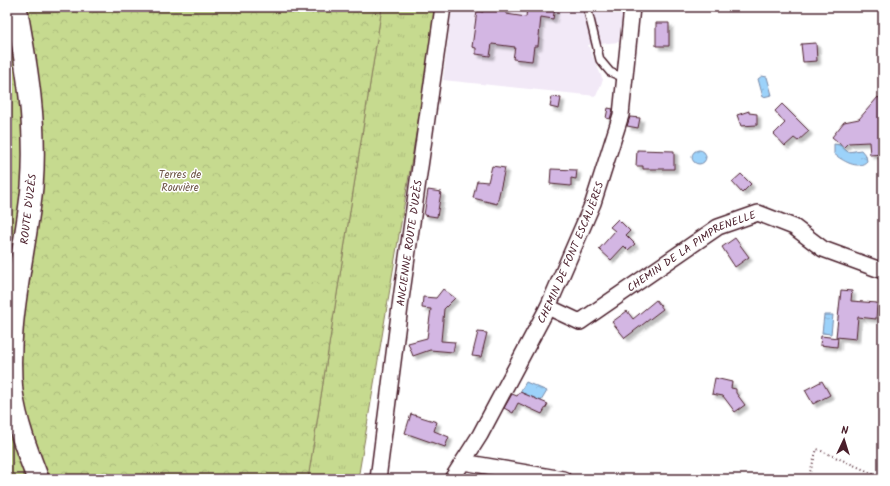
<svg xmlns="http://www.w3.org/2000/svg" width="890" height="486" font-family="Kalam,sans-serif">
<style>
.built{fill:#f2e9f7}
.grass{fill:url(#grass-tufts);stroke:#887c5d}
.forest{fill:url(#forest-crowns);stroke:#887c5d}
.water{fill:url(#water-ripples);stroke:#7b8aa7}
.building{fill:#d3b6e3;stroke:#4a1f2b;filter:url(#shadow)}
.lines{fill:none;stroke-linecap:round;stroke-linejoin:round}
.lane-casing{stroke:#4a1f2b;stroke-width:10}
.street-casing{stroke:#4a1f2b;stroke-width:18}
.secondary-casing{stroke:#4a1f2b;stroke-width:24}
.path{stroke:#4a1f2b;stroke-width:2;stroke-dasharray:1 3;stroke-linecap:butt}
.lane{stroke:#fff;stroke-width:7}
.street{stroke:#fff;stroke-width:15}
.secondary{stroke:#fff;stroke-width:21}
.labels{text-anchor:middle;stroke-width:3;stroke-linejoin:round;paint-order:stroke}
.park-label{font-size:11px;fill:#6f5749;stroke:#fff}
.street-label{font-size:11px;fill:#4a1f2b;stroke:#fff}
</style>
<defs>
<pattern id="grass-tufts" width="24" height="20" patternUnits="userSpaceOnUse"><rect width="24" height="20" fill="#c6da8f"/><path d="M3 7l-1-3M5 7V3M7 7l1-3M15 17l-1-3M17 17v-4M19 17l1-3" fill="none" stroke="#acbb7c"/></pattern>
<pattern id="forest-crowns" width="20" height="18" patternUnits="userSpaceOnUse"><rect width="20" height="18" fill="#c6da8f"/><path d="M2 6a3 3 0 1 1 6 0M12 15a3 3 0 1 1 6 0" fill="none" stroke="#acbb7c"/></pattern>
<pattern id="water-ripples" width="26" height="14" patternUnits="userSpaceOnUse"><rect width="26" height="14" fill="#9cd2fa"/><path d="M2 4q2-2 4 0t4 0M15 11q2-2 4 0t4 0" fill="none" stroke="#88b4d6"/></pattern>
<filter id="shadow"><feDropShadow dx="3.5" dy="3.5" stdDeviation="1" flood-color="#0004"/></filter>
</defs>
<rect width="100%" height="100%" fill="#fff"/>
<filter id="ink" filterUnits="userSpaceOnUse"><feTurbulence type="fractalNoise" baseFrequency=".025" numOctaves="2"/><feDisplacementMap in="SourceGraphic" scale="8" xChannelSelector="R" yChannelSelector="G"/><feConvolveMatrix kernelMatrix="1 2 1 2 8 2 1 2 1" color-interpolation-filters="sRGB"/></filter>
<g filter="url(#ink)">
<!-- built -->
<path class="built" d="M452,7H623L619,42L588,45L603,80L596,96L443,80Z"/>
<!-- grass -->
<path class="grass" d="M382,7H436L416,134L358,479H308Z"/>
<!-- forest -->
<path class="forest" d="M7,7H382L308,479H7Z"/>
<!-- water -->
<path class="water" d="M762,76L767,77L772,95L763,97L758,79Z
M834,144L840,145L848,152L861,150L866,156L867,161C858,171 842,160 834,154Z
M692 157a7 7 0 1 1 14 0a7 7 0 1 1-14 0Z
M824,315H833L831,334L822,333Z
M526,382L547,391L541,401L520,392Z"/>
<!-- building -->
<path class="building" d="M483,7H507L506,14L526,17L527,7H555L553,19L541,17L538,46H534L532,61L513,59L515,47L492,44L490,56L476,54V48L472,47L477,11L483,12Z
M656,23H669V46H656Z
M816,43L817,61L803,62L801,44Z
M552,97L561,98L559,109L550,107Z
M878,97L883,102V154L870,155L869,142L848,143L844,147L832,137L844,122L859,119Z
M782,104L809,131L798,141L794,138L785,146L774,134L785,123L775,111Z
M608,108L613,109L610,119L606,118Z
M749,111V113L757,114V125L741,126L737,115Z
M630,117L640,118L638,128L627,126Z
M637,150L674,151V169H643V166H636Z
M492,166L505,168L497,204L473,198L477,181L488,182Z
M551,169L577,170L576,179L571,178V186L550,184Z
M741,174L751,184L742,193L732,182Z
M428,190L441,192L437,217L424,215Z
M618,219L630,231L626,235L635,244L628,250L624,246L611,260L599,249L615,231L610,227Z
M735,238L749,257L735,267L722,247Z
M443,289L455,298L444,309L441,341L455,342L453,352L430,350L413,356L408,343L427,338L431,309L422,308L423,297L436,298Z
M841,290L852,291L851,301L877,303L876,319L858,317L856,339L836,337Z
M656,300L663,309L625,338L612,322L627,311L633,319Z
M478,332L487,333L481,357L472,356Z
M821,336L838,338L837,347L820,345Z
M715,378L732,382L731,388L736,389V393L745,405L735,412L723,396L712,394Z
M822,381L830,395L813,404L805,390Z
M520,392L548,404L542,414L518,403L513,413L504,408L512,394L517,396Z
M411,414L437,422L434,431L449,437L445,447L405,433Z"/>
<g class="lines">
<!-- lane casing -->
<g class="lane-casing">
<path id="lane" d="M587,7L600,60L610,72L624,78"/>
</g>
<!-- street casing -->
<g class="street-casing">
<g id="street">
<path id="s1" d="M548,307L580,322L718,227L758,213L794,227L823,249L883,271"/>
<path d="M463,462L563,479"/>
<path id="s2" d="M378,479L401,299L443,7"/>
<path id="s3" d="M452,479L480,435L548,307L593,203L621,115L632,7"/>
</g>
</g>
<!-- secondary casing -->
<g class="secondary-casing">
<path id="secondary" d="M16,7C27,67 37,126 32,187C25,255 5,324 12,392C16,422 27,451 38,479"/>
</g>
<!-- path -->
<path class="path" d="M808,479L817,449L883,478"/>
<!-- lane -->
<use href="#lane" class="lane"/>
<!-- street -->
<use href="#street" class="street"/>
<!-- secondary -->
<use href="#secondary" class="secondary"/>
</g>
</g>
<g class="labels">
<!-- park labels -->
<g class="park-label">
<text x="180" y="178">Terres de<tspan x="180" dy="13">Rouvière</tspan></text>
</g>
<!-- street labels -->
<g class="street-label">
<text transform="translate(28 209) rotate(-83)" y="4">ROUTE D'UZÈS</text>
<text dy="4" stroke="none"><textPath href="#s2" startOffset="238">ANCIENNE ROUTE D'UZÈS</textPath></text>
<text dy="4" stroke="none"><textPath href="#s3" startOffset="256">CHEMIN DE FONT ESCALIÈRES</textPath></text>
<text dy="4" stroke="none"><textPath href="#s1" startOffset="168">CHEMIN DE LA PIMPRENELLE</textPath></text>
</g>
</g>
<!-- margin -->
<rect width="890" height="486" fill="none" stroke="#fff" stroke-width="24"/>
<rect x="12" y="12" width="866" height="462" fill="none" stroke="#4a1f2b" stroke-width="1.5" filter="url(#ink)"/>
<!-- north arrow -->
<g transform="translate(844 440) rotate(4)" stroke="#ffffff" stroke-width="3" paint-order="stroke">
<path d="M0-3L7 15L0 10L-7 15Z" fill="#4a1f2b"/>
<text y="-6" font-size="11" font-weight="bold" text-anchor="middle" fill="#4a1f2b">N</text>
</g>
</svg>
